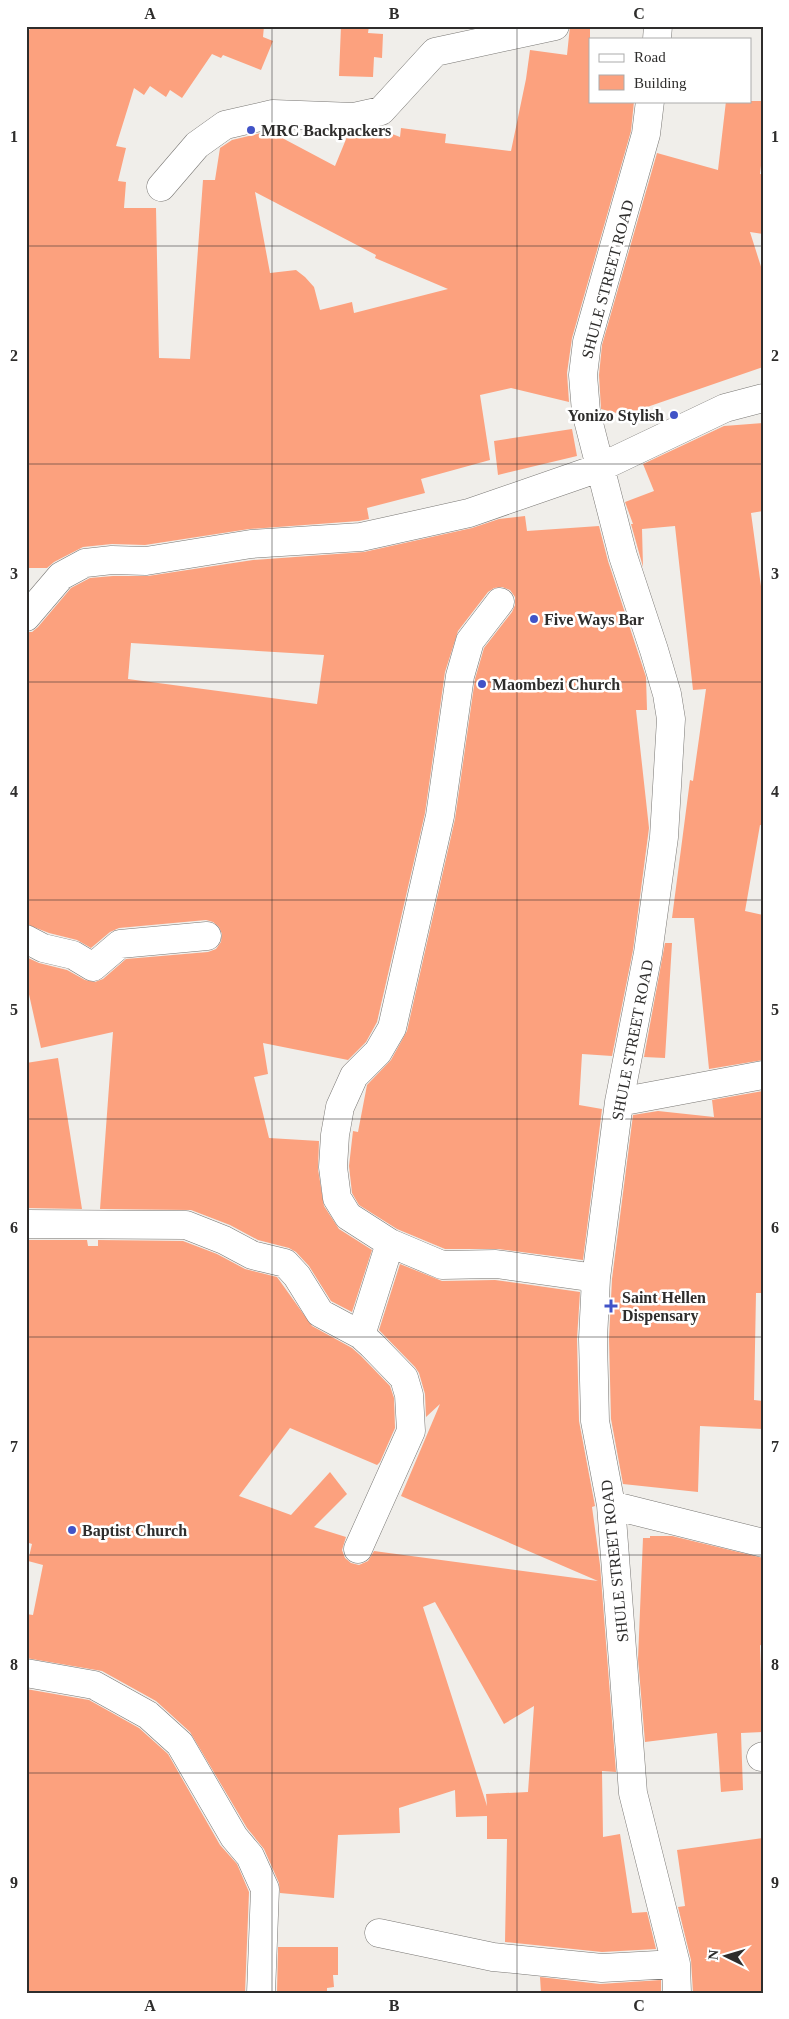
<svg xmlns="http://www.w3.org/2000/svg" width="789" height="2019" font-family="'Times New Roman',serif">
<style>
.building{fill:#fca17e;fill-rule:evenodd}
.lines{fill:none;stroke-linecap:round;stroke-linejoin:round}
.street-casing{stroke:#797774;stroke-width:29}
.street{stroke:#fff;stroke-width:28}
.grid{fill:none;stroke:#2e2d2c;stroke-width:1;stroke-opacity:0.55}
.poi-dot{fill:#4153c7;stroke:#fff;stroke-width:2}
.labels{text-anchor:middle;stroke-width:5;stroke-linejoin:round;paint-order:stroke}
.poi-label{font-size:16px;font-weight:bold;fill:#2e2d2c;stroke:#fff;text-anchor:start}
.street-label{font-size:16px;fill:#2e2d2c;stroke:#fff}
.neatline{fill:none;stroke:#2e2d2c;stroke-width:2}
.grid-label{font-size:16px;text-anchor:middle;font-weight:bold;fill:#2e2d2c}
</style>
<rect width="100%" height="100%" fill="#f0eeea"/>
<!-- building -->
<path class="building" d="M32,26H264L263,37L273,41L261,70L223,55L221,58L212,54L182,98L170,90L166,97L150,86L144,95L134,88L116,146L126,148L118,181L126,182L124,208H156L159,358L190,359L203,180H215L220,148L232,140L269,131L335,166L349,132L377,128L400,137L401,128L446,134L445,143L511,151L526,79L530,50L567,55L570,26H590V101H634L631,131L572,338L567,373L569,402L511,388L480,395L490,460L421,479L425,493L367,508L369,519L359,521L249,529L145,545L112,544L83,547L54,562L47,568H26V35ZM255,192L376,255L375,258L448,289L354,313L352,302L320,310L314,287L305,277L296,270L270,273Z
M341,26H369L368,33L383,34L382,58L374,57L373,77L339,76Z
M726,101H763V149L760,174H763V234L750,232L763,273V367L624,415L601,409L599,375L602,345L657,153L718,170Z
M763,423V511L751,513L763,601V825H760L745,911L763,915V1060L709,1069L694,918H672L690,780L693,781L706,689L693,690L675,526L642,529L643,567L631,524H633L625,502L654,491L643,464L724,426Z
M572,429L577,456L498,475L494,441Z
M525,516L527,531L599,526L608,561L646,677L647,710H636L649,828L633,950L612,1056L582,1054L579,1105L602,1109L583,1260L498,1249H445L397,1229L359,1205L352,1193L349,1166L353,1131L358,1132L367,1085L391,1060L407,1031L455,819L475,679L484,648L512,612L515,605V597L510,590L502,587L494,588L488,592L458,631L445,672L425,813L377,1022L366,1042L348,1060L263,1043L268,1074L254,1077L269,1138L319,1141L318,1169L324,1206L339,1229L372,1250L352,1312L331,1301L309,1266L296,1252L289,1248L258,1240L230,1225L191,1210L100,1209L113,1032L41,1048L26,981V957L39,963L67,970L85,980L95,982L103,979L126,959L208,952L216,949L221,942L222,934L219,927L213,922L206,920L119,928L110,932L91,948L77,940L49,933L26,924V632H32L38,627L71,588L90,578L113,576H148L253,560L364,552L472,528L499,519ZM131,643L324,655L317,704L128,679Z
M665,943H672L665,1058L644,1057Z
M58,1058L82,1209L26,1208V1063Z
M763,1091V1293H756L754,1400L763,1401V1429L700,1426L698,1492L623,1484L611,1419L609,1339L612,1279L633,1115L658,1111L714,1117L712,1100Z
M26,1240H87L88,1246H98V1240L183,1241L217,1254L245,1269L277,1277L312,1326L352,1348L361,1356L390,1386L394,1398L395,1428L380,1462L377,1465L290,1428L239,1496L291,1515L330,1472L347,1494L314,1527L346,1537L342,1550L345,1558L351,1563L359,1565L368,1561L374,1551L598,1581L401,1496L440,1404L426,1417L425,1394L419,1373L415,1367L379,1330L400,1264L442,1281L495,1280L580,1292L577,1339L579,1421L595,1506L592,1507L600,1565L616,1772L602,1771L603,1837L620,1834L632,1913L647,1912L656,1949L602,1952L505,1942L507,1839H487V1816L456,1817L455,1790L399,1808L400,1833L338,1835L334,1898L280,1893L279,1883L264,1849L247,1828L190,1732L156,1701L102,1671L26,1658V1614L33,1615L43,1565L28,1561L32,1544L26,1542ZM435,1602L504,1724L534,1706L528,1792L486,1794L487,1806L423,1607Z
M650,1536H672L763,1558V1646L760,1645L763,1732L741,1733L743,1790L721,1792L717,1733L645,1742L638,1659L643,1538H650Z
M26,1689L89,1700L139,1728L168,1754L220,1845L237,1864L249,1892L245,1993H26Z
M763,1838V1993H693L691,1960L678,1907L685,1906L677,1850Z
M278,1947H338V1975H333L334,1987L327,1988V1993H277Z
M540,1977L600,1984L661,1980V1993H541Z"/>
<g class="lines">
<!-- street casing -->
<g class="street-casing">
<path id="street" d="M657,39L658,26
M650,101L646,134L587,342L583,375L586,412L623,556L654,650L667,694L671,719L664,837L648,953L619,1102L596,1278L593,1339L595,1421L611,1505L633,1793L676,1964L677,1993
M161,187L197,145L225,125L273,114L354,117L381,111L435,52L555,26
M500,602L470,641L460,676L440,816L392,1028L378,1052L354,1076L340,1107L335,1135L333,1167L337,1198L348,1216L390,1243L442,1265L496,1264L596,1278
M26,617L61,576L85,563L112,560L146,561L251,544L361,537L469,513L599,468L725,408L763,398
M26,939L43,948L73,955L93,967L120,944L207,936
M619,1102L763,1075
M26,1224L186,1225L224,1240L252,1255L285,1263L297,1276L320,1313L361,1335L372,1345L404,1378L409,1395L411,1431L358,1549
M361,1335L390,1243
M611,1505L763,1543
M26,1673L94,1685L148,1715L180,1744L234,1837L250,1856L265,1889L261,1993
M761,1757L763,1756
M379,1933L493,1957L602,1968L676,1964"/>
</g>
<!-- street -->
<use href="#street" class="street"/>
</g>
<!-- grid -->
<path class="grid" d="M272,26V1993M517,26V1993M26,246H763M26,464H763M26,682H763M26,900H763M26,1119H763M26,1337H763M26,1555H763M26,1773H763"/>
<!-- markers -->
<g class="poi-dot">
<circle cx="251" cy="130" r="5"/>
<circle cx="674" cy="415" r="5"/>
<circle cx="534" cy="619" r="5"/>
<circle cx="482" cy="684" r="5"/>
<path d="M608.5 1298.5h5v5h5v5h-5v5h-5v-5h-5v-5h5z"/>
<circle cx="72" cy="1530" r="5"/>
</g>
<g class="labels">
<!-- poi labels -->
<g class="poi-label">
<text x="261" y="136">MRC Backpackers</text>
<text x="664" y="421" text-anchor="end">Yonizo Stylish</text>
<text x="544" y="625">Five Ways Bar</text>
<text x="492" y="690">Maombezi Church</text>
<text x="622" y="1303">Saint Hellen<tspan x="622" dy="18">Dispensary</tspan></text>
<text x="82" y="1536">Baptist Church</text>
</g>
<!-- street labels -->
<g class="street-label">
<text transform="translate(607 279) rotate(-75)" y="6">SHULE STREET ROAD</text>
<text transform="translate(632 1040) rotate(-79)" y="6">SHULE STREET ROAD</text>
<text transform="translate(614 1561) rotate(-96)" y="6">SHULE STREET ROAD</text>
</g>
</g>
<!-- border -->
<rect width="789" height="2019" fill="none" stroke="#ffffff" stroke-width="55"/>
<!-- legend -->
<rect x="589" y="38" width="162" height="65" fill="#ffffff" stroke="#ababab"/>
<rect x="599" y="54" width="25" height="8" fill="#ffffff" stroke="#ababab"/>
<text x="634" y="62" font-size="15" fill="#2e2d2c">Road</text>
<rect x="599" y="75" width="25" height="15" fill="#fca17e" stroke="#ababab"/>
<text x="634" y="88" font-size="15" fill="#2e2d2c">Building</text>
<!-- north arrow -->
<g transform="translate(726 1956) rotate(275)" stroke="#ffffff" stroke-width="4" paint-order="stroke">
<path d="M0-4L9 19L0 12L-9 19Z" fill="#2e2d2c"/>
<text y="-8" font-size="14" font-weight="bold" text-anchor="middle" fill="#2e2d2c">N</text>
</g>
<rect x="28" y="28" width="734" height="1964" class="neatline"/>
<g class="grid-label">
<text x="150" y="19">A</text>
<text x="394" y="19">B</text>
<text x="639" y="19">C</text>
<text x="14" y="142">1</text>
<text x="775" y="142">1</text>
<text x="14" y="361">2</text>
<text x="775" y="361">2</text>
<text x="14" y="579">3</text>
<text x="775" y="579">3</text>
<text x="14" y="797">4</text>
<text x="775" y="797">4</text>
<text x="14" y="1015">5</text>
<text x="775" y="1015">5</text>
<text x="14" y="1233">6</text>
<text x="775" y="1233">6</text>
<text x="14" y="1452">7</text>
<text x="775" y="1452">7</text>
<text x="14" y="1670">8</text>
<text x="775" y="1670">8</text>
<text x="14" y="1888">9</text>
<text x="775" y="1888">9</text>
<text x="150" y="2011">A</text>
<text x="394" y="2011">B</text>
<text x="639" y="2011">C</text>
</g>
</svg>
